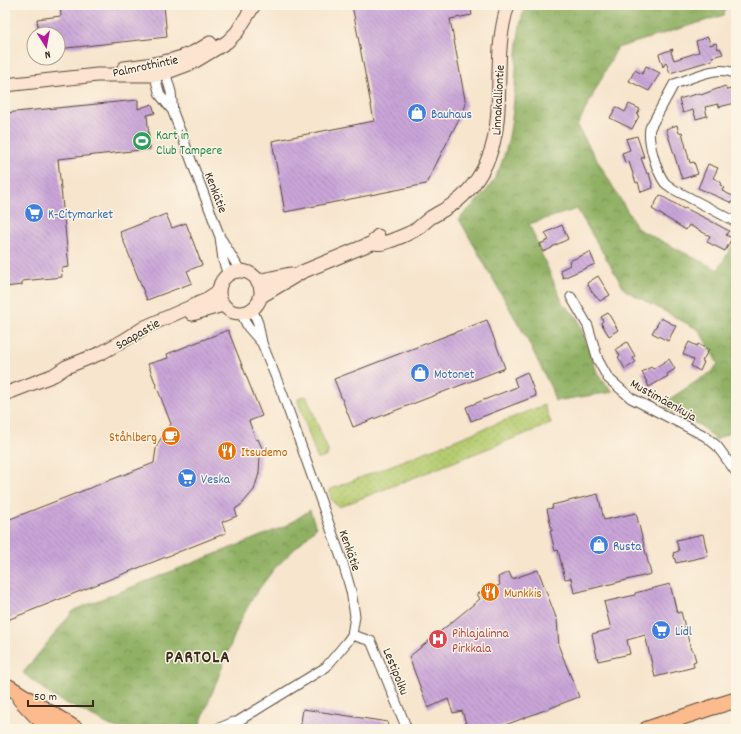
<svg xmlns="http://www.w3.org/2000/svg" width="741" height="734" font-family="Dekko,sans-serif">
<style>
.grass{fill:url(#grass-dots);stroke:#787b48}
.forest{fill:url(#forest-crowns);stroke:#666d40}
.building{fill:url(#building-back-hatch)}
.lines{fill:none;stroke-linecap:round;stroke-linejoin:round}
.street-casing{stroke:#574638;stroke-width:11}
.secondary-casing{stroke:#574638;stroke-width:15}
.primary-casing{stroke:#574638;stroke-width:17}
.street{stroke:#fff;stroke-width:9}
.secondary{stroke:#fde4d1;stroke-width:13}
.primary{stroke:#fbbb8d;stroke-width:15}
.labels{text-anchor:middle;stroke-width:3;stroke-linejoin:round;paint-order:stroke}
.street-label{font-size:13px;fill:#3b2a1e;stroke:#fcf5e5}
.shop-label{font-size:13px;fill:#366cbe;stroke:#fcf5e5;text-anchor:start}
.leisure-label{font-size:13px;fill:#27864d;stroke:#fcf5e5;text-anchor:start}
.food-label{font-size:13px;fill:#c56008;stroke:#fcf5e5;text-anchor:start}
.health-label{font-size:13px;fill:#be3a42;stroke:#fcf5e5;text-anchor:start}
.district-label{font-size:17px;font-weight:bold;letter-spacing:1px;fill:#3b2a1e;stroke:#fcf5e5}
</style>
<defs>
<pattern id="grass-dots" width="8" height="8" patternUnits="userSpaceOnUse"><rect width="8" height="8" fill="#b6cc71"/><path d="M2 2h.1M6 6h.1" fill="none" stroke="#9daf61" stroke-width="1.8" stroke-linecap="round"/></pattern>
<pattern id="forest-crowns" width="20" height="18" patternUnits="userSpaceOnUse"><rect width="20" height="18" fill="#90b063"/><path d="M2 6a3 3 0 1 1 6 0M12 15a3 3 0 1 1 6 0" fill="none" stroke="#778f51"/></pattern>
<pattern id="building-back-hatch" width="6" height="6" patternUnits="userSpaceOnUse"><rect width="6" height="6" fill="#caa5d9"/><path d="M-1 5l2 2M0 0l6 6M5-1l2 2" fill="none" stroke="#a587af"/></pattern>
</defs>
<rect width="100%" height="100%" fill="#fcf5e5"/>
<filter id="ink" filterUnits="userSpaceOnUse"><feTurbulence type="fractalNoise" baseFrequency=".025" numOctaves="2"/><feDisplacementMap in="SourceGraphic" scale="8" xChannelSelector="R" yChannelSelector="G"/><feConvolveMatrix kernelMatrix="1 2 1 2 8 2 1 2 1" color-interpolation-filters="sRGB"/></filter>
<filter id="wash" filterUnits="userSpaceOnUse"><feTurbulence type="fractalNoise" baseFrequency=".012" numOctaves="4" result="noise"/><feDisplacementMap in="SourceGraphic" scale="16" xChannelSelector="R" yChannelSelector="G"/><feGaussianBlur stdDeviation="0.9" result="paint"/><feColorMatrix in="noise" values="0 0 0 0 0 0 0 0 0 0 0 0 0 0 0 0 0 1.4 0 .05"/><feComposite in="paint" operator="in"/></filter>
<g filter="url(#wash)">
<rect width="100%" height="100%" fill="#f7e5cd"/>
<!-- grass -->
<path class="grass" d="M303,396L307,397L328,451L327,456L320,459L317,458L298,401L299,398Z
M544,405L551,423L540,428L339,507C333,503 329,498 330,490L334,488Z"/>
<!-- forest -->
<path class="forest" d="M525,5H726L724,15L617,48L577,126L638,229L718,270L736,239V429L716,440L701,426L667,409L665,402L711,372L718,364L699,330L625,290L577,209L529,224L563,304L577,317L598,375L613,392L555,401L551,388L528,341L459,219C470,207 483,197 492,183C518,140 513,81 519,32C520,23 523,14 525,5Z
M310,510L316,528L274,569L253,597L240,621L200,724L197,729H121L111,726L52,696L23,673L74,610L286,526Z"/>
<g id="blocks">
<!-- building -->
<path class="building" d="M60,5H164L167,37L58,49V34H39L37,19L61,16Z
M352,5H470L472,15L450,19L466,105L426,184L285,212L272,141L374,121Z
M708,37L710,45L716,43L718,49L720,48L723,54L712,57L713,60L670,73L666,62L663,67L659,54L673,49L671,52L674,60L699,52L696,41Z
M646,66L660,73L649,91L629,81L635,70L642,74Z
M725,86L727,90L731,89L735,103L719,107L718,104L705,107L707,116L696,119L693,110L683,113L679,99L700,93L701,95Z
M138,100V109L152,104L155,113L147,115L150,149L58,159L69,267L61,268L62,277L22,281V285L5,287V113Z
M629,104L640,109L637,115L639,116L632,129L610,118L616,107L625,112Z
M677,125L679,133L682,132L690,163L694,162L698,174L682,179L666,129Z
M637,136L644,157L641,158L647,174L649,173L653,188L641,192L638,182L636,183L629,162L625,163L622,153L630,150L626,139Z
M708,164L718,168L713,178L721,182L720,185L724,187L722,191L735,197L732,203L698,188Z
M660,195L684,209L685,208L707,219L729,231L726,235L732,238L725,251L707,242L710,236L689,225L686,230L652,209Z
M166,214L172,228L186,223L202,265L187,271L192,283L147,300L120,232Z
M562,225L568,239L552,247V248L543,252L540,244L549,240L545,233Z
M590,252L595,264L563,278L560,270L570,265L569,261Z
M598,276L610,295L600,301L592,292L587,283Z
M608,313L618,330L609,336L601,323L603,321L601,317Z
M661,318L676,326L668,341L652,333Z
M487,320L505,368L353,427L334,379Z
M228,330L262,416L249,421L256,440L258,439L264,453L260,455L259,473L254,490L242,504L235,509L237,516L222,522L226,533L5,621V521L154,463L156,449L158,443L171,424L148,364L168,358L167,354Z
M627,342L635,356L633,358L636,362L625,369L618,357L620,356L616,349Z
M689,342L697,346L698,344L709,350L702,361L704,362L700,371L691,366L694,360L683,354Z
M669,359L675,369L667,374L668,376L649,387L642,372L651,367L653,369Z
M527,372L536,396L471,421L466,407L517,387L514,378Z
M598,494L604,520L636,513L651,574L574,593L571,578L565,579L558,550L555,551L550,531H552L547,509L553,508L552,505Z
M703,534L708,556L676,563L673,553L679,551L676,540Z
M538,570L557,620L559,647L579,697L495,729H468L462,711L453,713L448,699L428,708L409,657L480,599L477,594L500,585L498,577L509,572L512,579Z
M670,584L677,613L681,612L691,650H693L696,661L693,662L694,667L655,677L645,635L627,640L630,654L598,661L592,634L611,629L604,602L635,595V593Z
M303,709L388,722L387,729H300Z"/>
</g>
</g>
<g filter="url(#ink)">
<use href="#blocks" fill-opacity="0" stroke="#574638" stroke-width="1"/>
<g class="lines">
<!-- street casing -->
<g class="street-casing">
<path id="street" d="M164,68L171,92L173,112L220,237L223,260L228,275
M153,70L160,95L172,110
M736,74C717,64 694,78 674,84L650,128C647,141 657,173 665,183C667,185 671,187 673,189L736,222
M222,240L241,272
M571,297L588,326L598,360L608,378L631,398L705,436L717,446L736,472
M241,313L248,327L261,342
M352,635L371,641L407,729
M217,729L234,722
M229,729L240,720L326,667L347,642L352,635L355,616L351,591L343,563L283,395L262,343L258,323L252,309"/>
</g>
<!-- secondary casing -->
<g class="secondary-casing">
<path id="secondary" d="M124,68C155,64 184,61 210,43
M5,85L97,75H154L165,73L192,63L227,42L237,32L254,5
M372,243C376,243 381,244 384,243C394,240 411,233 418,228C422,225 426,221 430,218C441,211 453,206 463,196C519,141 486,71 508,5
M219 292a21 21 0 1 1 42 0a21 21 0 1 1-42 0Z
M257,281L290,274
M260,297L302,272L372,243L378,236
M192,314L223,305
M5,394L54,375L66,367L101,353L123,341L145,327L204,301L219,291"/>
</g>
<!-- primary casing -->
<g class="primary-casing">
<path id="primary" d="M9,687L76,729
M20,699L37,717L54,729
M647,729L713,707L736,700"/>
</g>
<!-- street -->
<use href="#street" class="street"/>
<!-- secondary -->
<use href="#secondary" class="secondary"/>
<!-- primary -->
<use href="#primary" class="primary"/>
</g>
</g>
<!-- icons -->
<defs>
<g id="shop-disc" transform="scale(1)"><circle r="9.5" fill="#3f7fe0" stroke="#fcf5e5"/><path d="M-5-2.5h2.3a2.7 3.5 0 0 1 5.4 0H5L5.5 6h-11ZM-1.5-2.5h3a1.5 2.3 0 0 0-3 0Z" fill="#fff"/></g>
<g id="stadium-disc" transform="scale(1)"><circle r="9.5" fill="#2e9e5b" stroke="#fcf5e5"/><path d="M0-5a6.5 5 0 1 0 0 10a6.5 5 0 1 0 0-10ZM-3.5-1.8h7v3.6h-7Z" fill="#fff"/></g>
<g id="supermarket-disc" transform="scale(1)"><circle r="9.5" fill="#3f7fe0" stroke="#fcf5e5"/><path d="M-6-5.5h2.5l.6 2H6L4.5 2H-2.5L-4.4-4H-6ZM-1.5 3.2a1.3 1.3 0 1 0 .1 0ZM3 3.2a1.3 1.3 0 1 0 .1 0Z" fill="#fff"/></g>
<g id="cafe-disc" transform="scale(1)"><circle r="9.5" fill="#e8710a" stroke="#fcf5e5"/><path d="M-5.5-4.5H6V0H3Q3 3.5 0 3.5H-2.5Q-5.5 3.5-5.5 0ZM3-3.2v2h1.7v-2ZM-6 4.5H4V6H-6Z" fill="#fff"/></g>
<g id="restaurant-disc" transform="scale(1)"><circle r="9.5" fill="#e8710a" stroke="#fcf5e5"/><path d="M-5-6h1v4h1v-4h1v4h1v-4h1v5L-1.5 .5V6h-2V.5L-5-1ZM5-6V6H3V1.5H1.5Q1.5-4 5-6Z" fill="#fff"/></g>
<g id="hospital-disc" transform="scale(1)"><circle r="9.5" fill="#e0444e" stroke="#fcf5e5"/><path d="M-5-5h3v3.5h4V-5h3V5h-3V1.5h-4V5h-3Z" fill="#fff"/></g>
</defs>
<g fill-rule="evenodd">
<use href="#shop-disc" x="417" y="113"/>
<use href="#stadium-disc" x="142" y="141"/>
<use href="#supermarket-disc" x="34" y="213"/>
<use href="#shop-disc" x="420" y="373"/>
<use href="#cafe-disc" x="171" y="436"/>
<use href="#restaurant-disc" x="227" y="451"/>
<use href="#supermarket-disc" x="187" y="478"/>
<use href="#shop-disc" x="599" y="545"/>
<use href="#restaurant-disc" x="490" y="592"/>
<use href="#supermarket-disc" x="661" y="630"/>
<use href="#hospital-disc" x="438" y="639"/>
</g>
<g class="labels">
<!-- street labels -->
<g class="street-label">
<text transform="translate(145 65) rotate(-12)" y="5">Palmrothintie</text>
<text transform="translate(497 100) rotate(-87)" y="5">Linnakalliontie</text>
<text transform="translate(217 192) rotate(69)" y="5">Kenkätie</text>
<text transform="translate(137 333) rotate(-30)" y="5">Saapastie</text>
<text transform="translate(664 399) rotate(29)" y="5">Mustimäenkuja</text>
<text transform="translate(351 550) rotate(71)" y="5">Kenkätie</text>
<text transform="translate(397 671) rotate(68)" y="5">Lestipolku</text>
</g>
<!-- shop labels -->
<g class="shop-label">
<text x="431" y="118">Bauhaus</text>
<text x="48" y="218">K-Citymarket</text>
<text x="434" y="378">Motonet</text>
<text x="201" y="483">Veska</text>
<text x="613" y="550">Rusta</text>
<text x="675" y="635">Lidl</text>
</g>
<!-- leisure labels -->
<g class="leisure-label">
<text x="156" y="139">Kart in<tspan x="156" dy="15">Club Tampere</tspan></text>
</g>
<!-- food labels -->
<g class="food-label">
<text x="157" y="441" text-anchor="end">Ståhlberg</text>
<text x="241" y="456">Itsudemo</text>
<text x="504" y="597">Munkkis</text>
</g>
<!-- health labels -->
<g class="health-label">
<text x="452" y="637">Pihlajalinna<tspan x="452" dy="15">Pirkkala</tspan></text>
</g>
<!-- district labels -->
<g class="district-label">
<text x="198" y="662">PARTOLA</text>
</g>
</g>
<!-- margin -->
<rect width="741" height="734" fill="none" stroke="#fcf5e5" stroke-width="20"/>
<!-- north arrow -->
<g transform="translate(46 46) rotate(169)"><circle r="19" fill="#fcf5e5" stroke="#afa495"/>
<path d="M0-3L7 15L0 10L-7 15Z" fill="#b5179e"/>
<text y="-6" font-size="11" font-weight="bold" text-anchor="middle" fill="#3b2a1e">N</text>
</g>
<!-- scale -->
<path d="M28 700v6h65v-6" fill="none" stroke="#3b2a1e" stroke-width="2"/>
<text x="34" y="700" font-size="12" fill="#3b2a1e" stroke="#fcf5e5" stroke-width="3" paint-order="stroke">50 m</text>
</svg>
